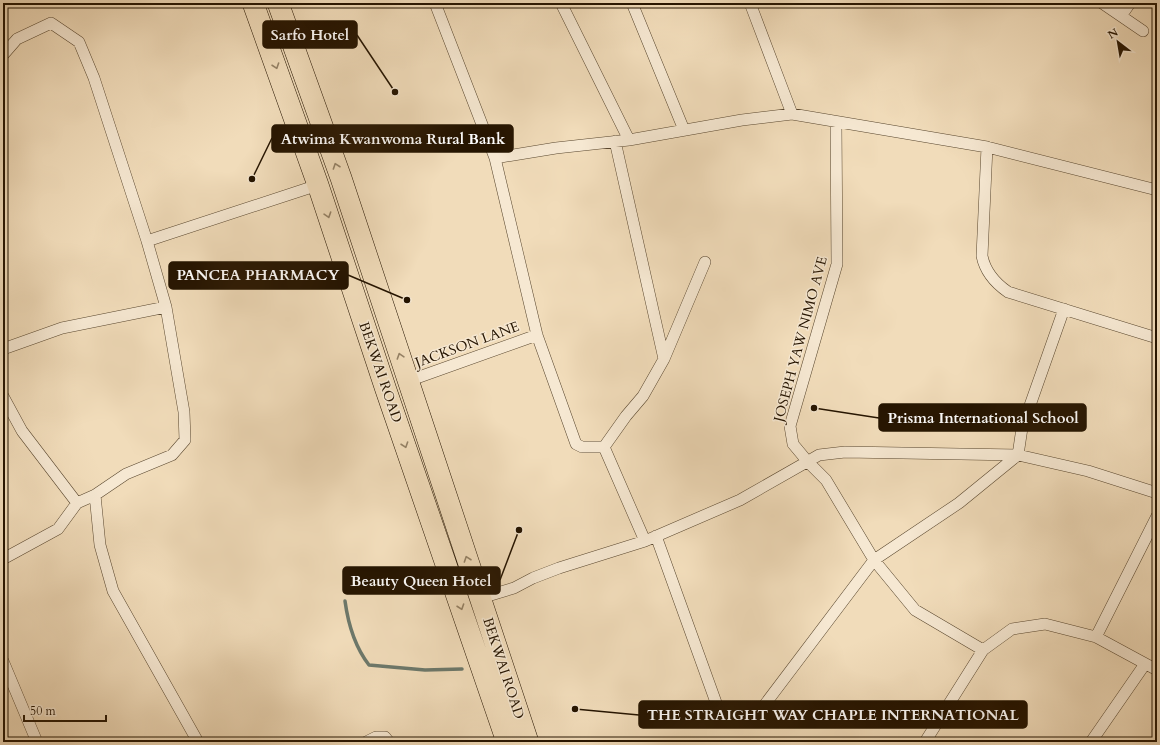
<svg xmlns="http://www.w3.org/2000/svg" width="1160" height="745" font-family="Cardo,serif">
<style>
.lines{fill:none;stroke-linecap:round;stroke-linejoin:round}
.stream{stroke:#6c786b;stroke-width:3.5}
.street-casing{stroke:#58462e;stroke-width:12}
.highway-casing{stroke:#251400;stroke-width:22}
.street{stroke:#f6e8d2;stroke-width:11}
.highway{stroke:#f1dcba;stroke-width:21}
.oneway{stroke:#958266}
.labels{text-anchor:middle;stroke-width:3;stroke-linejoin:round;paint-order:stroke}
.street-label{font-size:14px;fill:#251400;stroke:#f6e8d2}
.leader{fill:none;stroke:#251400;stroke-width:1.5}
.callout-dot{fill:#251400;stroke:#f6e8d2;stroke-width:1.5}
.callout{fill:#251400;stroke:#251400;stroke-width:1.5}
.callout-label{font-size:15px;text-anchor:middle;font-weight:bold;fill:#fff}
</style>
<rect width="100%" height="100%" fill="#f1dcba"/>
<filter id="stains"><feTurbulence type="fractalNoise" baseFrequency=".005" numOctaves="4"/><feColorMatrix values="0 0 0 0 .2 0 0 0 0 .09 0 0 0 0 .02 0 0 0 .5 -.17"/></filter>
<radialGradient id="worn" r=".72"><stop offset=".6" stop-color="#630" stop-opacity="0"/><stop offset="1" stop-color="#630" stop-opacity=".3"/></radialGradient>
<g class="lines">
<!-- stream -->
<path class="stream" d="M345,601C348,623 355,647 369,665L425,670L462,669"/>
<!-- street casing -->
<g class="street-casing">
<path id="street" d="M435,3L495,158L537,335L576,444L582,447H604
M561,3L629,140
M632,3L684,130
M750,3L792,114
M1102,3L1143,31
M1121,16L1130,3
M3,55L17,39L51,23L79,42L94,78L147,241L166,307L184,412L185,440L172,455L126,474L95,495L77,503L58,529L3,559
M836,123L837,264L790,426L793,444L808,462L826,480L874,560L915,610L983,650
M615,141L664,359
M987,147L982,256C985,271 995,283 1008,292L1157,338
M495,158L556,148L629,140L742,120L792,114L987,147L1157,190
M147,241L318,185
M3,349L62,328L166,307
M408,381L537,335
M3,396L22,431L77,503
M604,447L626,416L643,396L664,359L705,262
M604,447L645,541
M95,495L100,545L113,591L198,742
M656,536L718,708
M481,598L514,588L533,578L559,568L645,541L740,500L819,455L845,452L1018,455L1088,471L1157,493
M1096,637L1157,516
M3,661L37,742
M746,719L763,707L874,560L959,503L1018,455L1022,428L1064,309
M366,742L376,737H385L389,742
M925,742L983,650L1012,629L1045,624L1096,637L1157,670
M1091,742L1145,664"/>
</g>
<!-- highway casing -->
<g class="highway-casing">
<path id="highway" d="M253,3L318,185L386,390L507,742
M278,3L341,178L528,742"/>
</g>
<!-- street -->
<use href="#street" class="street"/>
<!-- highway -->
<use href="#highway" class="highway"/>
</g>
<!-- one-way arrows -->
<defs><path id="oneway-chevron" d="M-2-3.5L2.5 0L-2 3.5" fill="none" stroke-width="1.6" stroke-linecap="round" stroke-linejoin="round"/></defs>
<g class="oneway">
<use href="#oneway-chevron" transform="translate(276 66) rotate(71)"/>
<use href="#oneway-chevron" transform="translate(336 166) rotate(-109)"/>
<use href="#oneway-chevron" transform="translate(328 215) rotate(72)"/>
<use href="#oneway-chevron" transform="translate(400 356) rotate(-108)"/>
<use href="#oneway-chevron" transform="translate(405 445) rotate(71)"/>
<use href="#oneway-chevron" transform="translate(467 559) rotate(-109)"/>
<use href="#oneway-chevron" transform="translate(461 607) rotate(71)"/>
</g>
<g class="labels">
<!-- street labels -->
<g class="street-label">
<text transform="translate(800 339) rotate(-75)" y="5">JOSEPH YAW NIMO AVE</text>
<text transform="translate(467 344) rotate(-20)" y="5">JACKSON LANE</text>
<text transform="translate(381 372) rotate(71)" y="5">BEKWAI ROAD</text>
<text transform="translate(504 668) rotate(72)" y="5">BEKWAI ROAD</text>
</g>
</g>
<!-- callouts -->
<path class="leader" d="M395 92L357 35M252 179L272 138M407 300L348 275M814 408L879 418M519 530L500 580M575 709L639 715"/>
<g class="callout-dot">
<circle cx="395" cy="92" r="4"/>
<circle cx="252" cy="179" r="4"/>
<circle cx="407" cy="300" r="4"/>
<circle cx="814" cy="408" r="4"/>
<circle cx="519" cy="530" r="4"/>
<circle cx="575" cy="709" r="4"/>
</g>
<g class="callout">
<rect x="263" y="21" width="94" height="27" rx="4"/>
<rect x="272" y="125" width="241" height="27" rx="4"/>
<rect x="169" y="262" width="179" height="27" rx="4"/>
<rect x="879" y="404" width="207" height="27" rx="4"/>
<rect x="343" y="567" width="157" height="27" rx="4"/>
<rect x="639" y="701" width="388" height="27" rx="4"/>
</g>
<g class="callout-label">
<text x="310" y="40">Sarfo Hotel</text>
<text x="393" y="144">Atwima Kwanwoma Rural Bank</text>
<text x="258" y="280">PANCEA PHARMACY</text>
<text x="983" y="423">Prisma International School</text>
<text x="421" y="586">Beauty Queen Hotel</text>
<text x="833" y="720">THE STRAIGHT WAY CHAPLE INTERNATIONAL</text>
</g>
<!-- margin -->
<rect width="1160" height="745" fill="none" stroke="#f1dcba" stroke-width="16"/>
<rect x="4" y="4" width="1152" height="737" fill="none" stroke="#251400" stroke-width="2"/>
<rect x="8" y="8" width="1144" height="729" fill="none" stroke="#251400"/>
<!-- north arrow -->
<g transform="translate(1118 42) rotate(329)" stroke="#f6e8d2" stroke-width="3" paint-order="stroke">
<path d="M0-3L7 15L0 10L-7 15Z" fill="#251400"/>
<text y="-6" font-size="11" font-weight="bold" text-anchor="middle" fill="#251400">N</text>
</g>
<!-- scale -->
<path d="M24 715v6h82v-6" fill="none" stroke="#251400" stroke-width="2"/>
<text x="30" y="715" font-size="12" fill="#251400" stroke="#f6e8d2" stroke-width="3" paint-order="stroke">50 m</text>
<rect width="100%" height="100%" filter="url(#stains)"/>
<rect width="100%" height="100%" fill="url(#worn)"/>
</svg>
